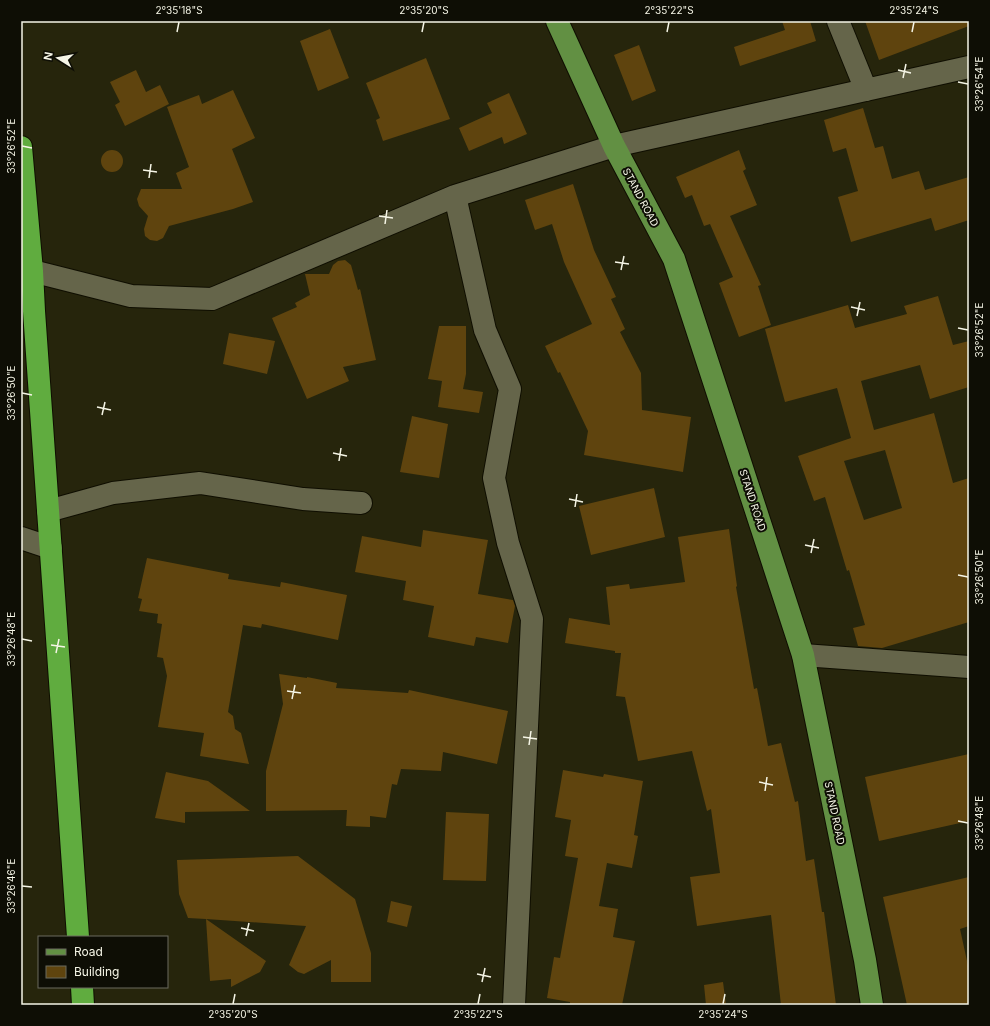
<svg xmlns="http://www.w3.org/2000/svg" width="990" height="1026" font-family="Inter,sans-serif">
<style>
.building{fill:#5f440e;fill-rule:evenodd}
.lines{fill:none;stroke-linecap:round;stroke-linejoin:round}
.minor-casing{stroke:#0f0e00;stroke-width:24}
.major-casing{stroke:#0f0e00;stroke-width:24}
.highway-casing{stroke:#0f0e00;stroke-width:24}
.minor{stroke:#65654a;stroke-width:22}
.major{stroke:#629043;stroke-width:22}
.highway{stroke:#60ac3f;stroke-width:22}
.ticks{fill:none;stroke:#f5f5e6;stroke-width:1.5}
.labels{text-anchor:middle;stroke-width:4;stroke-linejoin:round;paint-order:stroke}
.street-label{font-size:10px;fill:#f5f5e6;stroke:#0e0e05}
.neatline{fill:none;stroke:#f5f5e6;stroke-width:1.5}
.ticks-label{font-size:10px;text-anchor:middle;fill:#f5f5e6}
</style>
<rect width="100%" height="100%" fill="#26250c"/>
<!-- building -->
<path class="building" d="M782,21H810L816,41L740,66L734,47L785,30Z
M865,21H969V26L879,60Z
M330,29L349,78L318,91L300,41Z
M639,45L656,91L632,101L614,55Z
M426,58L450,119L383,141L376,120L380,118L366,83Z
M136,70L146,92L160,85L169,104L125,126L115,105L120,102L110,82Z
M233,90L255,138L232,149L253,202L233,209L169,226L163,238L157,241L150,240L145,236L144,229L148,216L139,206L137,199L141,189H182L176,173L189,167L167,107L199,95L202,104Z
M509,93L527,134L504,144L502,137L469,151L459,128L492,113L487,103Z
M863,108L875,148L883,146L892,179L919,171L925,190L969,177V220L935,231L931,218L851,242L838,197L858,191L846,148L833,152L824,120Z
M101 161a11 11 0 1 1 22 0a11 11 0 1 1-22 0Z
M739,150L746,169L743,171L757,205L730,216L761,285L758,286L771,325L739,337L719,283L733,277L710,224L704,226L692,195L685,198L676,177Z
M573,184L594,250L616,297L611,299L625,329L620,332L641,373L642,410L691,417L683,472L584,455L588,431L560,372L558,373L545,346L592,324L564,262L552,224L535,230L525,200Z
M345,260L351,265L358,290L360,289L376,360L343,367L349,381L307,399L272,318L297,307L295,303L310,295L305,274H329L333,265L338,261Z
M938,296L953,345L969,341V387L930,399L920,365L861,381L874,430L934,413L953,483L969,478V622L882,648L858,646L853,628L865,625L849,570L847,571L825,497L814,501L798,456L851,438L837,388L785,402L765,329L848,305L855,328L907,314L904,306ZM885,450L902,508L864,520L844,461Z
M439,326H466V374L463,389L483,392L479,413L438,407L442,381L428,379Z
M229,333L275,341L267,374L223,364Z
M412,416L448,424L439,478L400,472Z
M654,488L665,537L591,555L579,506Z
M729,529L737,586L736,587L754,689L757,688L768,746L781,743L795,802L798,801L806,861L814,859L822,912H824L836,1005H781L771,915L697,926L690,877L720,873L711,809L707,811L692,751L638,761L625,697L616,696L621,653H615V651L565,643L569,618L610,625L606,587L629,584L630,589L685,582L678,537Z
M423,530L488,540L478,594L513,600L515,606L508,643L476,637L474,646L428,637L434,606L403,600L406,581L355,572L362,536L421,547Z
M147,558L229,574L228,579L280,587L281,582L347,595L338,640L262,624L261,628L243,625L228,712L233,716L235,729L241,733L249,764L200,756L204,733L158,727L167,676L163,658L157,657L162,624L157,623L158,614L139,611L142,599L138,598Z
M279,674L307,678V677L337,683L336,688L408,693L409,690L508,711L497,764L443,752L441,771L401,769L397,785L392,784L386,818L370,816V827L346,826L347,810L266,811V771L283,704Z
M969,754V821L879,841L865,777Z
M563,770L603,777L604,774L643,781L634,835L638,836L632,868L607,863L599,906L618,909L613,937L635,941L622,1005H570V1002L547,998L554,957L560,958L578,858L565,856L571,820L555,817Z
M166,772L208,781L250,811L185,812V823L155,818Z
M446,812L489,814L486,881L443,880Z
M298,856L355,899L371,953V982H331V960L304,974L298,972L289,965L306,926L206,919L266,961L260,972L231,987V979L210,981L206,919L188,918L179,894L177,860Z
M969,877V926L960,929L969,970V1005H907L883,897Z
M391,901L412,906L407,927L387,922Z
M723,982L726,1005H706L704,985Z"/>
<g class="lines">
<!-- minor casing -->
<g class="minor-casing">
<path id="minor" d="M838,21L866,90
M455,196L485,330L510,389L494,478L508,543L532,619L514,1005
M32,271L131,296L212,299L455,196L614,146L969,67
M48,511L113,493L200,483L303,499L361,503
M21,538L51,548
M803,655L969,667"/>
</g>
<!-- major casing -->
<g class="major-casing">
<path id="major" d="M557,21L614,146L674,259L803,655L865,960L872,1005"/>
</g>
<!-- highway casing -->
<g class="highway-casing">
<path id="highway" d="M21,147L32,271L34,311L78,937
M82,987L83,1005"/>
</g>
<!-- minor -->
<use href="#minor" class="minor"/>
<!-- major -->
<use href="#major" class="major"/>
<!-- highway -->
<use href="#highway" class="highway"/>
</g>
<!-- ticks -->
<path class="ticks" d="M177,32L179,22M422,32L424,22M667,32L669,22M912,32L914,22M898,70L911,73M903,78L906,64M958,82L968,84M22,146L32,148M143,170L157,172M149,178L151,164M379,216L393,218M385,224L387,210M615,262L629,264M621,270L624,256M851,307L865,310M857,316L860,302M958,328L968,330M22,393L32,395M97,407L111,410M102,415L105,402M333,453L347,456M339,461L341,448M569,499L583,502M575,507L577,494M805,545L819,548M811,553L814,539M958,575L968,577M22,639L32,641M51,645L65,647M56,653L59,639M287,691L301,693M292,699L295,685M523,737L537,739M529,745L531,731M759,782L773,785M765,791L767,777M958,821L968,823M22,886L32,887M241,928L254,931M246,936L249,923M477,974L491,977M482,982L485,968M233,1004L235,994M478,1004L480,994M723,1004L725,994"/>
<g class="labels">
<!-- street labels -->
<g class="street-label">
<text transform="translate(641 197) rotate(62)" y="4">STAND ROAD</text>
<text transform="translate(753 500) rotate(72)" y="4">STAND ROAD</text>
<text transform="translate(835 813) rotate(78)" y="4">STAND ROAD</text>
</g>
</g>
<!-- border -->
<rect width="990" height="1026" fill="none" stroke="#0e0e05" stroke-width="44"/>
<!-- legend -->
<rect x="38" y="936" width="130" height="52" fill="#0e0e05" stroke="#6a6a5f"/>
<rect x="46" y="949" width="20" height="6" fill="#629043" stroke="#6a6a5f"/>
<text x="74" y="956" font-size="12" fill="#f5f5e6">Road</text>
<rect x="46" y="966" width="20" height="12" fill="#5f440e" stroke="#6a6a5f"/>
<text x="74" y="976" font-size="12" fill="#f5f5e6">Building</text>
<!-- north arrow -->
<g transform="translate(58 58) rotate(281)" stroke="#0e0e05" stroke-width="3" paint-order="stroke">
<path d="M0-3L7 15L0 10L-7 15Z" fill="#f5f5e6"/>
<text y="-6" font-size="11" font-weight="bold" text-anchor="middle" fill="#f5f5e6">N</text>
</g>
<rect x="22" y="22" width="946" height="982" class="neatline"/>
<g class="ticks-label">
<text x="179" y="14">2°35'18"S</text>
<text x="424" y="14">2°35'20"S</text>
<text x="669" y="14">2°35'22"S</text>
<text x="914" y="14">2°35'24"S</text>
<text transform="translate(979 84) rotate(-90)" y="4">33°26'54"E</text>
<text transform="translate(11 146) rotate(-90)" y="4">33°26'52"E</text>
<text transform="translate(979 330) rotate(-90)" y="4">33°26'52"E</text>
<text transform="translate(11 393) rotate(-90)" y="4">33°26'50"E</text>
<text transform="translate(979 577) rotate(-90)" y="4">33°26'50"E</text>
<text transform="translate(11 639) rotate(-90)" y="4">33°26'48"E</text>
<text transform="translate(979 823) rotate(-90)" y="4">33°26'48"E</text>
<text transform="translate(11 886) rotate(-90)" y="4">33°26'46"E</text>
<text x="233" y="1018">2°35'20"S</text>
<text x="478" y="1018">2°35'22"S</text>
<text x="723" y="1018">2°35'24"S</text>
</g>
</svg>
